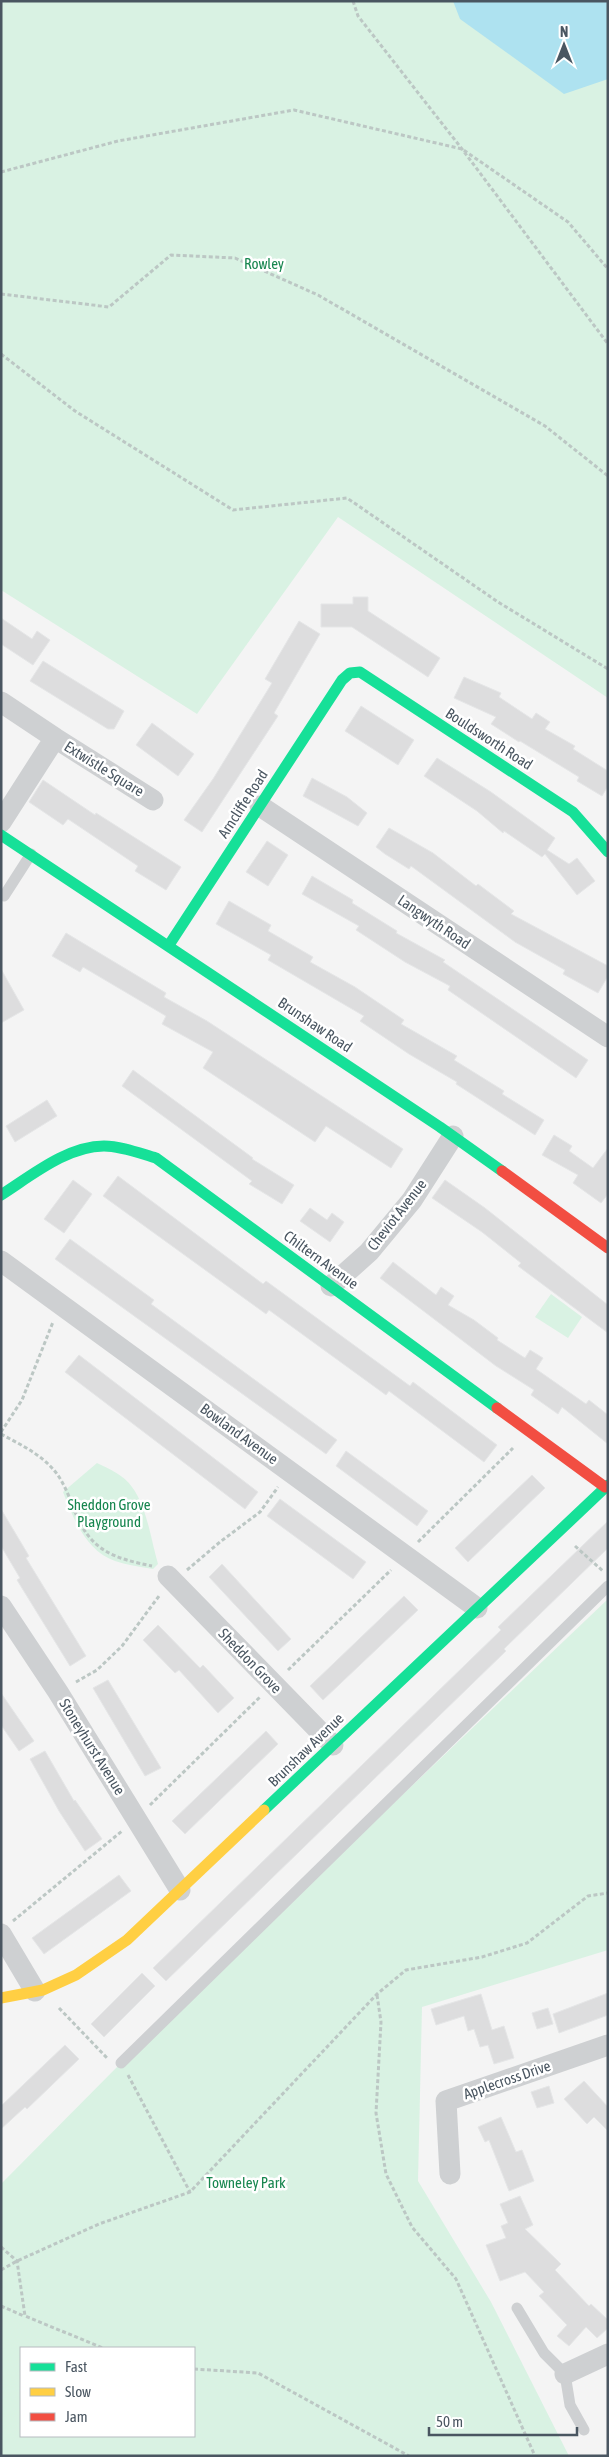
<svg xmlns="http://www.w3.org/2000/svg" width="609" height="2457" font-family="'Asap Condensed',sans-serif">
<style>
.green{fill:#d9f2e3;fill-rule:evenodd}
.water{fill:#aee2f0}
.building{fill:#ddddde;stroke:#e5e6e7}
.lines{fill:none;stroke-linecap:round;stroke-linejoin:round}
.path{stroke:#bcc7c4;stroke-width:3;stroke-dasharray:4 2.5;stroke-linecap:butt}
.lane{stroke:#ced0d2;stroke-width:11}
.street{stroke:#ced0d2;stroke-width:21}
.fast{stroke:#16e098;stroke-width:11}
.slow{stroke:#ffcf43;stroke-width:11}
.jam{stroke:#f24e42;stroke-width:11}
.labels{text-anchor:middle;stroke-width:5;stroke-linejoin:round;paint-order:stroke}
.park-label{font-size:15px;fill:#17864f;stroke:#fff}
.street-label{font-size:15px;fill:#4a5661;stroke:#fff}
</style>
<rect width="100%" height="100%" fill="#f4f4f4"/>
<!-- green -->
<path class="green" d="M1,1H608V698L338,517L197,714L1,590Z
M551,1294L582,1317L568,1338L535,1317Z
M97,1463C109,1469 124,1475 132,1487C147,1507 151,1540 158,1564L153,1569C141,1567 127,1565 115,1561C86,1551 73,1518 63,1492Z
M608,1599V1950L422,2007L418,2181L491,2302L569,2456H1V2184L121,2063ZM21,2348H194V2436H21Z"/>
<!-- water -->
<path class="water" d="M453,1H608V79L564,94L460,19Z"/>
<!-- building -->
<path class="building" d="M353,597H368V611L440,658L428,677L352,627H321V604H353Z
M1,618L32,639L37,631L50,640L33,665L1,644Z
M299,621L320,634L274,713L278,716L202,832L184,820L213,779L272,683L265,679Z
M43,661L124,711L114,729H108L30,681Z
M464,677L501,693L499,697L532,719L536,713L550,722L545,729L575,746L573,749L608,771V786L602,796L577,781L579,777L520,741L519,742L491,724L496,717L454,698Z
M361,706L414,740L398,765L345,731Z
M152,723L194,754L178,776L136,745Z
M437,758L491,792L555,838L547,850L569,864L577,858L595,881L577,895L545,854L542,857L504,831L503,833L477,811L424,776Z
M312,778L347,797L367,813L358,826L303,796Z
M43,780L95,815L96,813L181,867L166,890L135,871L138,866L68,819L63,825L29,802Z
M389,828L433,853L476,886L478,884L514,911L511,914L608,966V976L598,993L563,974L565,970L515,942L411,866L409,869L385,854L376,847Z
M267,841L288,855L268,886L246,872Z
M312,876L353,900L352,903L397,931L396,933L445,960L443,962L588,1060L576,1078L448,990L450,986L405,962L356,930L359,926L302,894Z
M229,901L271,925L268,931L313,957L310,962L355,987L404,1020L401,1024L457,1056L454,1060L504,1091L502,1094L544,1120L535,1135L456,1084L457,1082L409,1054L360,1021L364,1016L268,960L271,955L216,924Z
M66,933L166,993L164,997L207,1021L403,1149L391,1168L326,1126L315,1142L203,1068L213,1052L162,1024L166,1016L83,967L80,972L52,956Z
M1,969L24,1010L1,1023Z
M133,1070L253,1158L252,1159L294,1185L282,1204L249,1184L252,1181L122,1086Z
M47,1100L57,1116L15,1142L6,1126Z
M554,1135L572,1146L569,1151L593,1168L608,1148V1194L601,1203L573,1183L578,1175L542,1155Z
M118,1176L263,1284L266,1281L410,1386L413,1382L497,1445L484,1462L389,1391L386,1395L269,1310L266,1314L103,1196Z
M73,1180L92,1194L64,1233L44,1219Z
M445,1180L485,1208L608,1305V1333L518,1266L521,1263L482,1232L432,1198Z
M310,1208L327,1220L332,1213L344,1222L330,1242L300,1221Z
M70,1239L154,1300L151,1304L337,1440L326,1454L55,1259Z
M393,1262L436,1295L441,1287L454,1296L448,1305L474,1320L498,1338L497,1340L525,1358L530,1350L543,1358L536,1369L586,1404L589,1400L608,1415V1444L562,1407L558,1414L531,1395L534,1390L496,1366L380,1278Z
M79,1355L258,1492L245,1509L65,1372Z
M346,1451L428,1511L417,1526L336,1466Z
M532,1475L545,1488L468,1562L455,1548Z
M280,1499L366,1562L353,1579L267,1516Z
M1,1509L29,1556L26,1558L86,1656L70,1666L17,1580L20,1578L1,1546Z
M608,1521V1548L504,1649L506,1651L166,1981L153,1968L501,1630L498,1627Z
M222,1564L291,1639L278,1651L209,1577Z
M404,1596L418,1610L323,1700L310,1686Z
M158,1625L200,1668L203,1665L234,1698L218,1713L179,1670L175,1673L143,1640Z
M108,1680L161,1768L145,1776L93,1688Z
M1,1693L34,1741L19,1751L1,1725Z
M266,1731L278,1744L185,1834L172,1821Z
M45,1751L74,1801L75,1800L102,1839L85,1851L59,1811L30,1759Z
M119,1875L131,1891L44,1954L32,1938Z
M142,1973L155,1986L104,2037L91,2024Z
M608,1993V2015L559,2033L553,2014Z
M481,1994L492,2030L504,2026L514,2058L494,2064L488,2045L480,2047L474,2029L468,2031L464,2016L436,2025L431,2009Z
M548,2008L553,2024L537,2029L532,2013Z
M65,2045L79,2059L27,2109L25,2107L1,2129V2106Z
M584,2081L608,2107V2131L594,2117L587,2124L564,2099Z
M549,2086L554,2103L537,2108L531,2092Z
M501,2117L516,2152L522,2150L534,2181L509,2191L489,2140L485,2142L478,2127Z
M520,2196L533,2225L525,2229L561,2264L555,2270L589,2306L591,2304L608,2320V2328L597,2338L586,2327L569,2346L557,2336L567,2325L539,2296L544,2292L525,2272L500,2281L486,2245L506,2238L501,2226L508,2223L500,2204Z"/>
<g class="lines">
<!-- path -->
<path class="path" d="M353,1L358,16L462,149L608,344
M1,172L118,141L294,110L462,149L568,222L608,269
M1,294L109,307L171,255L235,258L318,295L545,426L608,476
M1,354L75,411L233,510L347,498L498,602L608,669
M1,1432L22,1400L53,1322
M1,1434C21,1445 43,1455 57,1474C65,1485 70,1499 75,1512C91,1551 113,1558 152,1566
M418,1542L513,1448
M575,1546L604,1572
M187,1570L220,1542L260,1512L278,1487
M288,1670L391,1570
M76,1682L97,1670L122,1646L159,1596
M150,1805L260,1697
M13,1921L122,1831
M377,1995L381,2022L376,2113L386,2174L412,2227L456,2279L535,2456
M59,2008L108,2059
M128,2075L190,2192
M1,2247L17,2261L25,2316L103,2348
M1,2270L17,2261L99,2224L190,2192L377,1994L406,1970L482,1957L527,1943L588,1896L608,1893
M1,2306L24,2316
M194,2369L258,2373L409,2456"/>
<!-- lane -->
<path class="lane" d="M1,894L4,896L31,854
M121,2063L608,1586
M517,2308L544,2353L565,2374L570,2405L584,2430"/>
<!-- street -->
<path class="street" d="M1,702L55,738
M260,806L608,1037
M1,822L55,738L153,800
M1,1261L477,1608
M331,1286L369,1252L412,1200L453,1136
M168,1576L333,1745
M1,1606L58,1692L180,1890
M1,1934L35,1991
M450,2174L446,2101L608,2045
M565,2374L608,2354"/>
<!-- fast -->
<path class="fast" d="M1,835L440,1127L502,1171
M169,945L342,680L350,673L360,672L573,812L608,852
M1,1195C31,1176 67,1146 104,1146C121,1146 139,1153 156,1158L497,1408
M264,1810L608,1485"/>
<!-- slow -->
<path class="slow" d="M1,1998L43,1990L76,1975L127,1940L264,1810"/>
<!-- jam -->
<path class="jam" d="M502,1171L608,1248
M497,1408L605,1487"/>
</g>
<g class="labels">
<!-- park labels -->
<g class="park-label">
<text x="264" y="269">Rowley</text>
<text x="109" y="1510">Sheddon Grove<tspan x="109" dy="17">Playground</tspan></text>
<text x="246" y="2188">Towneley Park</text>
</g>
<!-- street labels -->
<g class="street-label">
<text transform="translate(489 739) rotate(33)" y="5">Bouldsworth Road</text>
<text transform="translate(104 769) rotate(32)" y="5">Extwistle Square</text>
<text transform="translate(243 804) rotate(-57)" y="5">Arncliffe Road</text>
<text transform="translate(434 922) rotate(34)" y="5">Langwyth Road</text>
<text transform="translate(315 1025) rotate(34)" y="5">Brunshaw Road</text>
<text transform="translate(397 1215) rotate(-52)" y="5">Cheviot Avenue</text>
<text transform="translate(321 1260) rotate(36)" y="5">Chiltern Avenue</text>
<text transform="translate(239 1434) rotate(36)" y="5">Bowland Avenue</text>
<text transform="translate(250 1661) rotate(46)" y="5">Sheddon Grove</text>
<text transform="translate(92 1747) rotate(58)" y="5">Stoneyhurst Avenue</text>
<text transform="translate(306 1750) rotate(-44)" y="5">Brunshaw Avenue</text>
<text transform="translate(507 2080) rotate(-19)" y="5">Applecross Drive</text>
</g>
</g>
<!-- border -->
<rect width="609" height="2457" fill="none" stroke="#4a5661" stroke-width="5"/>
<!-- legend -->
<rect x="20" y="2347" width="175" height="90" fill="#ffffff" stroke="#b7bbc0"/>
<rect x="30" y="2363" width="25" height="8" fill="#16e098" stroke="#b7bbc0"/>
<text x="65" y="2372" font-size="15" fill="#4a5661">Fast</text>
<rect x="30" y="2388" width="25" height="8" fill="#ffcf43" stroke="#b7bbc0"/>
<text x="65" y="2397" font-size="15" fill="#4a5661">Slow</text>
<rect x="30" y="2413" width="25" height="8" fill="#f24e42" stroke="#b7bbc0"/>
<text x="65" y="2422" font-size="15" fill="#4a5661">Jam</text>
<!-- north arrow -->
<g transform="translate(564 45)" stroke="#ffffff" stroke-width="4" paint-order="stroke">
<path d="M0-4L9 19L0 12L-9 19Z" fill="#4a5661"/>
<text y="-8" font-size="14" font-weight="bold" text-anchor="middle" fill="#4a5661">N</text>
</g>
<!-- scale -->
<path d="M429 2427v8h148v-8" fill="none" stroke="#4a5661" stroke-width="2.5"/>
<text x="436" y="2427" font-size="15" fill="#4a5661" stroke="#ffffff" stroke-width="4" paint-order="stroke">50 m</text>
</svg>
